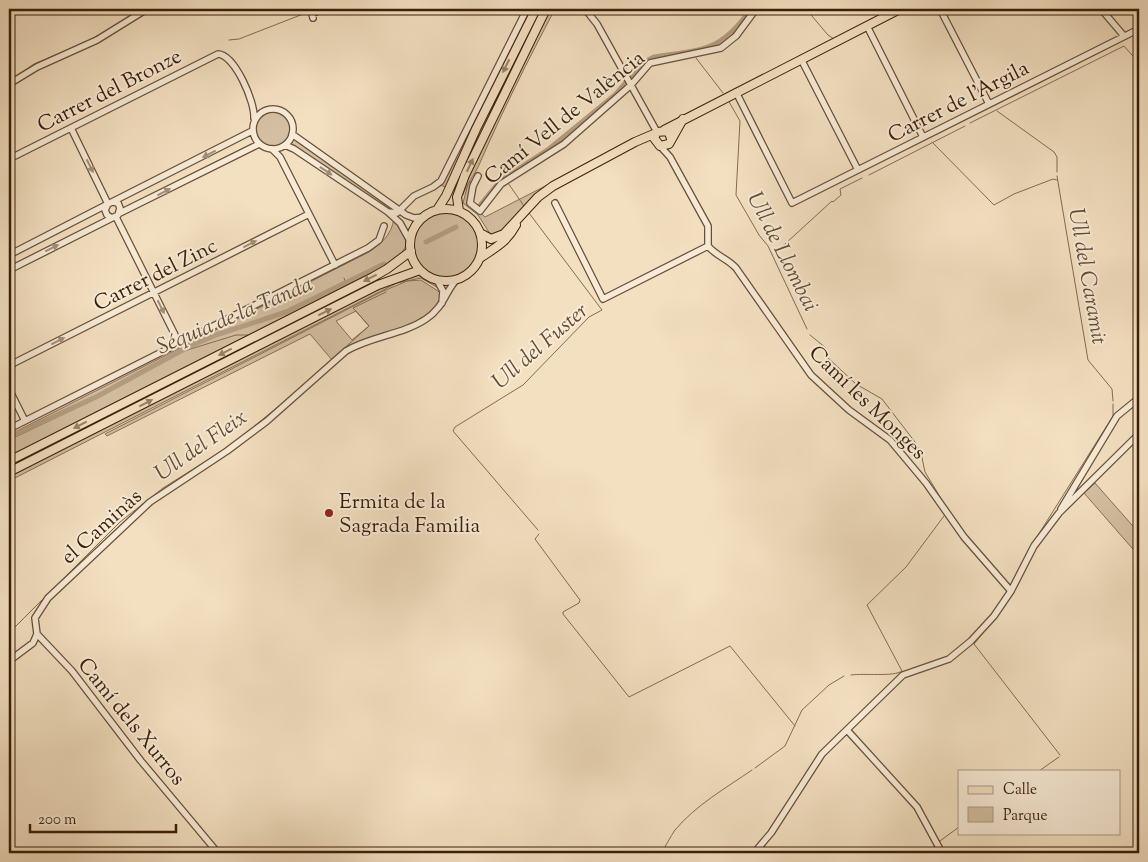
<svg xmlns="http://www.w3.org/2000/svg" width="1148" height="862" font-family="'Sorts Mill Goudy',serif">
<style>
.green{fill:#d4bfa2;stroke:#876f56;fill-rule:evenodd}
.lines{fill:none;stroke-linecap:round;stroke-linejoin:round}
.stream{stroke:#836b52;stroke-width:1}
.canal{stroke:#b49e82;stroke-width:5}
.minor-casing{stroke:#684f37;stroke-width:8}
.major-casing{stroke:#3a1f09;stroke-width:10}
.minor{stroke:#f7ebd7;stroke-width:5.5}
.major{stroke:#f3e0c1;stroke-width:8}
.oneway{fill:#968065}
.oneway2{fill:#a28f7a}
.poi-dot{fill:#8f2418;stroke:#f7ebd7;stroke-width:2}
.labels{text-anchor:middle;stroke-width:4;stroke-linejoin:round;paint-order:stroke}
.street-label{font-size:21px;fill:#3a1f09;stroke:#f7ebd7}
.poi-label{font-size:21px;fill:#3a1f09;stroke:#f7ebd7;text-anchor:start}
.water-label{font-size:22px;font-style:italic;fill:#654b33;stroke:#f7ebd7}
</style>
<rect width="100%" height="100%" fill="#f3e0c1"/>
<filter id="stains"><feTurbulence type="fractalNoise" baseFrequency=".004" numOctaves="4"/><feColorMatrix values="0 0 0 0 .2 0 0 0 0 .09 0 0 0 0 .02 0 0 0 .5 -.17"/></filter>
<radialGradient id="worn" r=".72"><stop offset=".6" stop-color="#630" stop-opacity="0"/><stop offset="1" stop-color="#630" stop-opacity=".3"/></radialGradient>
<!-- green -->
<path class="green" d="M529,9H532L489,93L447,187L439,185Z
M549,9H555C528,60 502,112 479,165C474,176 467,183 463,195L461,194Z
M255 129a18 18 0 1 1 36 0a18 18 0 1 1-36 0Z
M294,138L387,202L383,207L291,144Z
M475,178L470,203L485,217L555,181L537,196L510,227L492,237L478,215L463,203L468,184Z
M414 245a32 32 0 1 1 64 0a32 32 0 1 1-64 0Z
M394,219C417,240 406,251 386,267L9,459V435L369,252C382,243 391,235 394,219Z
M417,275L435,282L440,289L421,278L397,283L9,481V475L386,285Z
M421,280L441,293C445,323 383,330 364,340C353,345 342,354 332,360L310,334L107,436L105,434L381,292L407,281ZM356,311L369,326L352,340L336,321Z
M1095,483L1139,533V556L1084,493Z"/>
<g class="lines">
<!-- stream -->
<path class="stream" d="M806,9L828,35L834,39
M229,40L239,39L316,9
M726,40L736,31
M88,41L104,32
M696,58L723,93
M654,59L663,57
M12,79L34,64L84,43
M631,79L645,65
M617,94L625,85
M728,100L740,121L736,195L759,235L768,246L807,329
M997,111L1054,152L1057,157V172
M970,123L1124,46L1139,63
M932,142L994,205L1014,194L1053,179L1057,180
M550,150L603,106
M869,175L965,126
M1057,176L1088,360L1112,389L1113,401
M508,183L524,206
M529,213L602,310L589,317L523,385L455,427L453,431L538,530
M774,254L832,201L833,202L841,195L840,189L862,178
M215,335L288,310L345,281L344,278
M810,335L826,348L827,357L856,384L882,399L915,442L921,453L925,472L948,510
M9,440L91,401L184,351L236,335H248
M236,441L290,397L369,326L353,308L386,292
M539,534L535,539L580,600L579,603L563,612V614L629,697L730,646L795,726
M1035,540L1113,416V404
M1010,586L1031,546
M1012,595L1002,610L974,644L1060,755
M9,633L120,522L163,488L227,448
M851,675C864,673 894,677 902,671L867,605L906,567L944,516
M755,768L785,746L802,710L829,685L844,676
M1039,771L1059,757
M940,841L959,827
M934,845L935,847
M661,853C666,846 670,837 675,830C696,805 726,788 752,770"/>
<!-- canal -->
<path class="canal" d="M629,79L648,60L654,57C703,49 720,53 751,9
M477,209L500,181L549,149L615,95L626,82
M426,242L456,227
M16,434L96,397L190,346L216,335L286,312L384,264
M9,438L13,436"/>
<!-- minor casing -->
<g class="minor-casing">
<path id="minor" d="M585,9L597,24L657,132
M940,9L989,104
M1101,9L1124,36
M313,18L312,14L322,9
M867,26L923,137
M801,59L858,170
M9,84L37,67L97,40L147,9
M736,92L792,203L1139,29
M253 129a20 20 0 1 1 40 0a20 20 0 1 1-40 0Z
M71,128L108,204
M292,134L406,215L414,218L424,217
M285,145L294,149L388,212L400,223L410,241
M660,146L670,157L708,226V246C716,256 727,258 736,268L811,375L849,410L890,440L926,483L964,537L1011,591
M272,149L280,157L335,265
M9,159L218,54C235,55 255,102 254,118
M478,176L473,186L470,203L480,211L501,184L564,144L631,85L650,63L721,48L736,36L756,9
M113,202L118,203L120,208L118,215L112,218L107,215L105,210L108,204L252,131
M555,203L603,299L708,246
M388,212L397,213L414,196L433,187L441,181L527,9
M120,213L259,144
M116,217L179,343
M9,255L106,205
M9,270L112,218
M437,280L443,291L442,303
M9,363H14L9,368
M14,363L309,214
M9,389L25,421
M9,429L368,248L379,240L384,226
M1061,509L1117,416L1139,398
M37,634L72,671L141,761L218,853
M9,661L33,643L37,634L35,618L48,598L150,502L227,451L267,421L346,351C371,336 402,335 426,319C444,307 445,292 457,279
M847,730L917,807L942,853
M754,853L771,833L822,754L903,675L949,659L971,641L994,616L1011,591L1034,546L1059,513L1139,434"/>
</g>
<!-- major casing -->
<g class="major-casing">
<path id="major" d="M664,130L900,9
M671,138L668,131L657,132L654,138L660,146L669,144L683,119
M410 245a36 36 0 1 1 72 0a36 36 0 1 1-72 0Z
M437,210L446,196L476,129L536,9
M459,211L457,197L465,175L546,9
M480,233L491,239L504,234L538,197L553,186L635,142L656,133
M480,258C495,248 507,242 516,225
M9,461L373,277L387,269L411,251
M9,472L378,285L420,270"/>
</g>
<!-- minor -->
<use href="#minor" class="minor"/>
<!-- major -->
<use href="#major" class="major"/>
</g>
<!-- one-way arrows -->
<defs><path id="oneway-solid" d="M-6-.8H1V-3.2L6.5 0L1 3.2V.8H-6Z" transform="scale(1.25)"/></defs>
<g class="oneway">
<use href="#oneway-solid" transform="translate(506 66) rotate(116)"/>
<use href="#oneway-solid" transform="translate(470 165) rotate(-65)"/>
<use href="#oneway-solid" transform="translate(370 278) rotate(153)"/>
<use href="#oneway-solid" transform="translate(325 312) rotate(-26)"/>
<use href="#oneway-solid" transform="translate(225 352) rotate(153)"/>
<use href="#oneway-solid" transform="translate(146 403) rotate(-27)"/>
<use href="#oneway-solid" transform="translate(80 425) rotate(153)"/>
</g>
<g class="oneway2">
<use href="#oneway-solid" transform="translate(209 154) rotate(153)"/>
<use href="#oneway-solid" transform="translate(90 166) rotate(63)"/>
<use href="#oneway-solid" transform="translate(326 171) rotate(34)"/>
<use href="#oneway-solid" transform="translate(164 192) rotate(-27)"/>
<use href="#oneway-solid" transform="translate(250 244) rotate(-27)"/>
<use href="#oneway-solid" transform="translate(52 248) rotate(-27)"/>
<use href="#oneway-solid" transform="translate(161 307) rotate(63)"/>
<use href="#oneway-solid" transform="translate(58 341) rotate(-27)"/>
</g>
<!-- markers -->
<circle class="poi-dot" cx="329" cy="513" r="5"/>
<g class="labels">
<!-- street labels -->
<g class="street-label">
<text transform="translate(109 90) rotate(-27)" y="7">Carrer del Bronze</text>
<text transform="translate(958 101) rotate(-27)" y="7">Carrer de l'Argila</text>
<text transform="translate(564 117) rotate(-39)" y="7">Camí Vell de València</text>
<text transform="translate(155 274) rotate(-27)" y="7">Carrer del Zinc</text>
<text transform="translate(868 402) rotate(44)" y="7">Camí les Monges</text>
<text transform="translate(101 526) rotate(-42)" y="7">el Caminàs</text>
<text transform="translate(132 721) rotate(51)" y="7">Camí dels Xurros</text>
</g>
<!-- poi labels -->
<g class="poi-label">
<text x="339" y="508">Ermita de la<tspan x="339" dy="24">Sagrada Familia</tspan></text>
</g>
<!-- water labels -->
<g class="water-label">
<text transform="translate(784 251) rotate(63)" y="8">Ull de Llombai</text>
<text transform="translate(1089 276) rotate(80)" y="8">Ull del Caramit</text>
<text transform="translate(234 314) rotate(-23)" y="8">Séquia de la Tanda</text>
<text transform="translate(539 345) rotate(-41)" y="8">Ull del Fuster</text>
<text transform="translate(200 444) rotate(-35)" y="8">Ull del Fleix</text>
</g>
</g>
<!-- margin -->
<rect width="1148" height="862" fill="none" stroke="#f3e0c1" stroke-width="30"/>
<rect x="10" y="10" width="1128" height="842" fill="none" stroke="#3a1f09" stroke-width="2.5"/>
<rect x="15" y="15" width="1118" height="832" fill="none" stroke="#3a1f09"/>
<!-- legend -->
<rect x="958" y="770" width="162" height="65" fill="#f7ebd7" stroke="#ab9985"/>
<rect x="968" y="786" width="25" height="8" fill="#f3e0c1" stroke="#ab9985"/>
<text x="1003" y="794" font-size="15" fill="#3a1f09">Calle</text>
<rect x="968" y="807" width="25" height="15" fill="#d4bfa2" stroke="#ab9985"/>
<text x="1003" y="820" font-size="15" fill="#3a1f09">Parque</text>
<!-- scale -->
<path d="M30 824v8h146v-8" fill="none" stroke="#3a1f09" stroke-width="2.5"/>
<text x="38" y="824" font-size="15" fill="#3a1f09" stroke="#f7ebd7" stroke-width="4" paint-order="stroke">200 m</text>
<rect width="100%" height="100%" filter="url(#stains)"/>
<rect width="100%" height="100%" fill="url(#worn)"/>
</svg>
